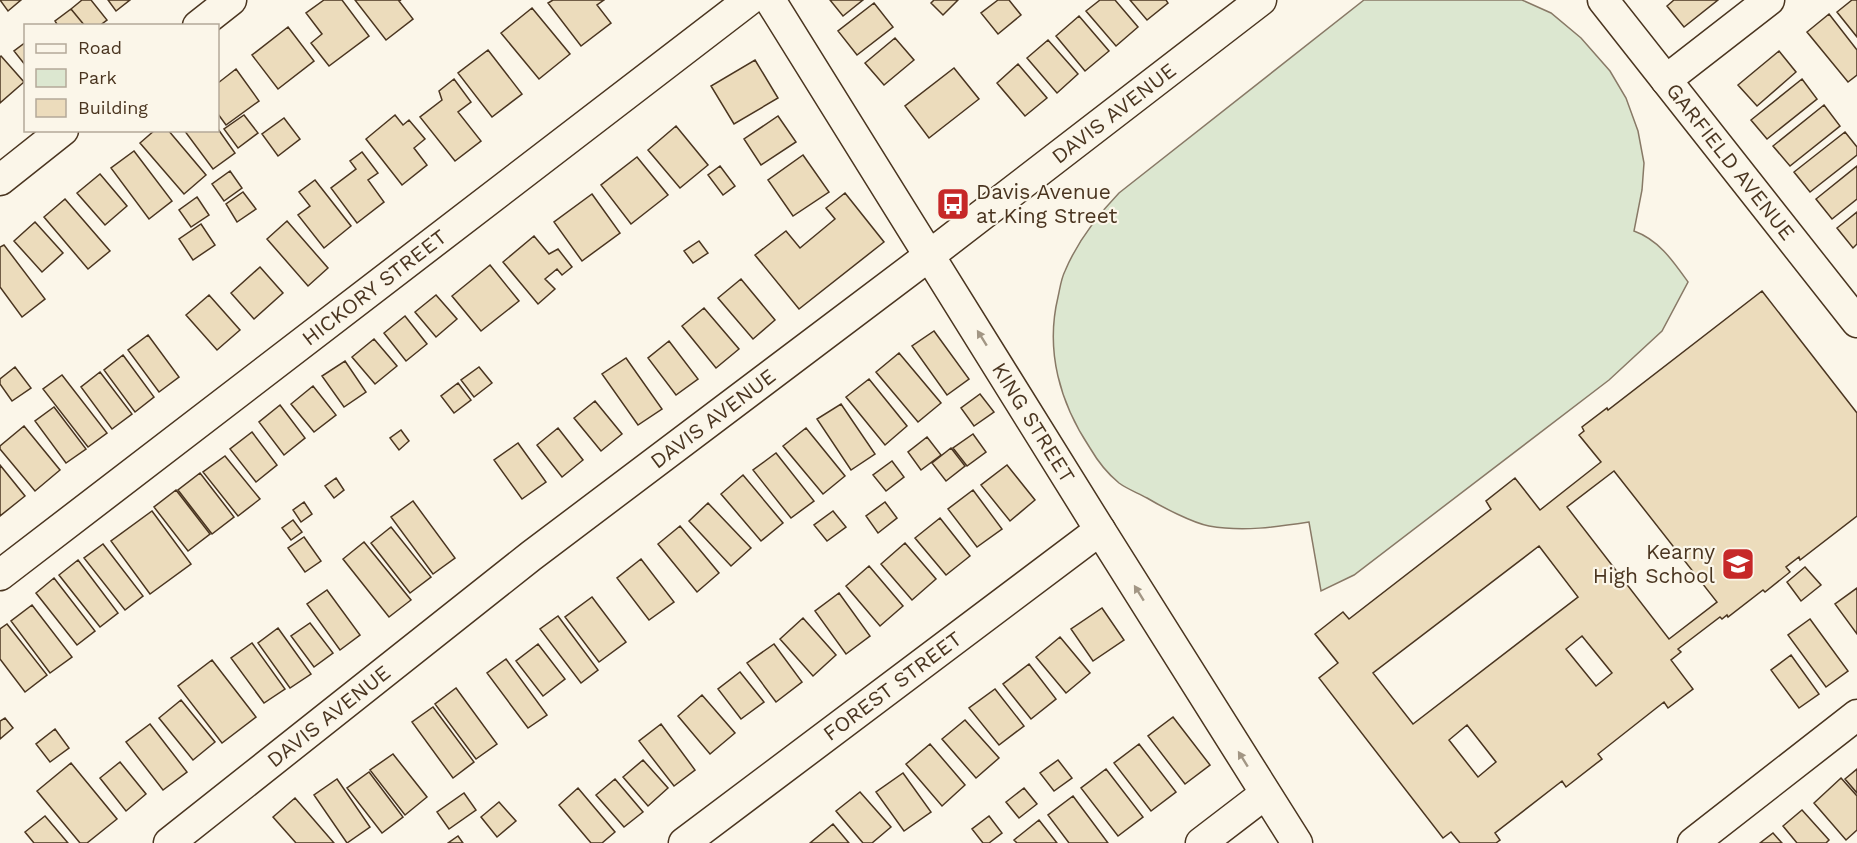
<svg xmlns="http://www.w3.org/2000/svg" width="1857" height="843" font-family="'Work Sans',sans-serif">
<style>
.green{fill:#dce7d0;stroke:#887966;stroke-width:1.5}
.building{fill:#ecdcbc;stroke:#4a3520;stroke-width:1.5;fill-rule:evenodd}
.lines{fill:none;stroke-linecap:round;stroke-linejoin:round}
.minor-casing{stroke:#4a3520;stroke-width:33}
.minor{stroke:#fbf6e9;stroke-width:30}
.oneway{fill:#a29684}
.labels{text-anchor:middle;stroke-width:4.5;stroke-linejoin:round;paint-order:stroke}
.street-label{font-size:21px;fill:#4a3520;stroke:#fbf6e9}
.poi-label{font-size:21px;fill:#4a3520;stroke:#fbf6e9;text-anchor:start}
</style>
<rect width="100%" height="100%" fill="#fbf6e9"/>
<!-- green -->
<path class="green" d="M1364,0H1522L1551,13L1581,38L1610,71L1626,98L1638,131L1644,163L1642,190L1634,231C1659,240 1673,261 1688,282L1662,331L1609,380L1354,575L1321,591L1309,522C1276,527 1243,532 1209,526C1193,523 1162,507 1147,498C1138,493 1127,489 1119,483C1108,474 1097,460 1090,448C1060,403 1045,351 1058,297C1060,288 1061,279 1065,271C1078,240 1097,216 1119,193Z"/>
<!-- building -->
<path class="building" d="M0,0H21L8,11Z
M82,0H91L107,20L99,26H85L71,9Z
M108,0H130L116,11Z
M324,0H342L369,36L329,66L311,43L322,34L306,13Z
M355,0H401L399,1L413,19L386,40Z
M553,0H604L597,5L611,23L581,46L548,3Z
M830,0H863L843,16Z
M934,0H958L943,15L931,3Z
M998,0H1009L1021,15L998,34L981,13Z
M1100,0H1115L1138,27L1116,46L1086,11Z
M1130,0H1166L1168,3L1147,20Z
M1674,0H1718L1684,27L1667,6Z
M1852,0H1857V37L1837,12Z
M874,3L893,27L857,55L838,31Z
M532,8L570,54L539,79L501,33Z
M71,9L85,26H58L55,21Z
M1829,14L1857,50V75L1848,82L1807,32Z
M1079,16L1109,51L1085,71L1056,36Z
M288,27L314,61L278,89L252,55Z
M895,38L914,60L884,85L865,63Z
M1048,40L1078,74L1057,93L1027,58Z
M26,42V66L14,51Z
M488,50L522,94L492,117L458,73Z
M1779,51L1796,72L1757,106L1738,85Z
M1,56L24,82L0,103V57Z
M755,60L778,98L734,124L711,86Z
M1018,64L1047,98L1025,116L997,83Z
M954,68L979,99L929,138L905,106Z
M236,69L259,101L226,125L218,114V83Z
M454,79L471,102L458,112L481,141L455,161L420,117L442,100L439,91Z
M1802,79L1817,99L1767,139L1751,120Z
M1824,105L1840,126L1790,166L1773,146Z
M244,115L258,133L238,148L224,129Z
M395,115L403,125L409,120L425,139L414,148L427,165L402,185L366,139Z
M778,116L796,142L761,165L744,139Z
M284,118L300,139L278,156L262,134Z
M676,126L708,165L680,188L648,150Z
M218,129L235,153L213,169L184,130Z
M155,130H168L206,175L184,194L140,143Z
M1845,132L1857,147V155L1810,192L1794,172Z
M134,151L172,201L149,219L111,168Z
M362,152L378,173L368,180L384,202L357,223L331,188L356,169L350,161Z
M803,155L829,192L793,216L768,180Z
M637,157L668,195L631,224L601,185Z
M720,166L735,186L723,195L708,175Z
M1857,166V199L1832,219L1816,199Z
M230,171L242,188L224,201L212,184Z
M100,174L127,206L105,225L77,193Z
M315,180L351,226L324,248L298,215L310,206L299,192Z
M243,192L256,209L237,222L226,204Z
M845,193L884,242L799,309L755,255L786,231L800,248L835,219L826,208Z
M592,194L620,233L582,261L554,222Z
M197,197L209,215L191,227L179,210Z
M65,199L110,251L88,269L44,217Z
M1857,212V244L1853,248L1837,228Z
M287,221L328,268L308,286L267,239Z
M35,222L63,253L42,272L14,241Z
M201,224L215,245L193,260L179,239Z
M534,236L549,254L558,249L572,267L562,275L557,269L545,279L555,289L538,304L503,262Z
M699,241L708,253L693,263L684,251Z
M4,245L45,299L22,317L0,287V247Z
M490,265L519,301L481,331L452,296Z
M260,267L283,293L254,319L231,293Z
M741,279L775,320L753,339L718,298Z
M1762,291L1857,413V516L1800,560L1799,557L1786,567L1790,572L1765,592L1763,590L1728,617L1727,615L1722,619L1720,617L1678,649L1681,652L1671,660L1693,689L1668,708L1664,702L1598,754L1602,759L1566,787L1562,781L1495,833L1500,840L1496,843H1460L1451,832L1443,838L1319,678L1338,663L1315,634L1343,612L1349,619L1491,509L1486,501L1515,478L1540,510L1601,462L1579,435L1584,431L1582,427L1607,408L1608,410ZM1614,471L1717,602L1669,639L1567,507ZM1539,546L1578,597L1413,724L1373,673ZM1582,636L1612,673L1596,686L1566,649ZM1467,725L1496,762L1478,777L1449,740Z
M209,295L240,330L217,350L186,315Z
M436,295L457,319L436,337L415,312Z
M704,308L739,349L716,368L682,326Z
M405,316L427,344L406,361L384,333Z
M934,331L969,379L947,395L912,346Z
M148,335L179,377L159,392L128,350Z
M374,339L397,366L375,384L352,357Z
M669,341L698,379L676,395L648,358Z
M899,353L941,403L918,422L876,372Z
M123,355L154,397L135,412L104,370Z
M626,358L662,409L638,425L602,374Z
M345,361L366,392L344,407L322,376Z
M15,367L31,388L12,401L0,384V379Z
M479,367L492,383L474,397L461,380Z
M100,372L132,414L112,429L81,387Z
M62,375L107,433L88,447L43,389Z
M869,379L907,426L885,445L846,397Z
M458,383L471,400L454,413L441,396Z
M313,386L336,415L314,432L291,404Z
M980,394L994,412L974,426L961,408Z
M595,401L622,434L601,451L574,418Z
M841,404L875,454L851,470L817,419Z
M280,405L305,438L284,455L259,422Z
M54,407L86,449L66,463L35,421Z
M24,426L60,470L35,491L0,449V446Z
M558,428L583,460L562,477L537,445Z
M806,428L845,476L823,494L783,446Z
M401,430L409,441L399,450L390,438Z
M252,432L277,465L256,482L230,449Z
M973,434L986,452L967,466L953,448Z
M927,437L941,455L921,470L908,452Z
M518,443L546,482L522,499L494,460Z
M951,448L965,466L946,481L932,463Z
M776,453L814,501L791,518L753,470Z
M225,456L260,499L238,516L203,472Z
M892,461L904,477L886,491L873,475Z
M0,465L25,496L0,516Z
M1007,465L1035,500L1010,521L981,485Z
M200,473L234,517L212,534L178,490Z
M743,475L783,523L761,541L721,494Z
M336,478L344,490L334,498L325,486Z
M176,490L210,534L188,551L154,507Z
M973,490L1002,529L977,547L948,509Z
M413,501L455,558L433,574L391,517Z
M304,502L312,514L301,522L293,510Z
M885,502L897,518L878,533L866,516Z
M708,503L751,548L731,566L689,521Z
M152,511L191,564L150,594L111,541Z
M833,511L846,527L827,541L814,525Z
M940,518L970,556L946,575L915,538Z
M293,520L302,532L291,540L282,528Z
M680,526L719,573L697,592L658,544Z
M391,527L431,577L410,593L371,543Z
M304,537L321,561L305,572L288,548Z
M364,542L411,600L389,617L343,559Z
M905,543L936,579L912,600L881,564Z
M103,544L143,596L125,610L84,558Z
M641,559L674,602L649,620L617,578Z
M78,560L118,613L100,627L59,575Z
M869,566L903,606L880,626L846,586Z
M1805,567L1821,585L1801,601L1787,582Z
M54,578L95,631L77,645L36,593Z
M1857,588V634L1835,604Z
M327,590L360,635L340,650L307,604Z
M839,593L870,636L846,654L815,611Z
M592,597L626,642L599,662L565,617Z
M32,605L72,657L50,673L11,621Z
M1102,608L1124,640L1093,661L1071,629Z
M558,616L598,670L581,683L540,629Z
M803,618L836,655L813,676L780,639Z
M1810,619L1848,671L1826,687L1788,635Z
M310,623L333,653L314,667L291,636Z
M7,624L47,675L25,692L0,659V629Z
M278,628L311,674L290,688L258,643Z
M1060,637L1090,673L1066,693L1036,657Z
M252,643L285,689L264,703L231,658Z
M538,644L565,679L543,696L516,661Z
M774,644L802,682L776,702L747,663Z
M1791,655L1819,694L1799,708L1771,670Z
M506,659L547,715L528,728L487,673Z
M212,660L256,717L222,743L178,686Z
M1029,664L1056,699L1031,719L1003,684Z
M740,672L764,702L741,719L718,689Z
M456,688L497,744L476,759L435,704Z
M995,689L1024,726L999,745L969,708Z
M702,695L735,733L710,754L678,716Z
M181,700L215,742L193,760L159,718Z
M433,707L474,762L453,778L412,722Z
M1173,717L1210,765L1185,784L1148,736Z
M5,718L13,728L0,739V721Z
M965,720L999,758L976,778L942,739Z
M150,724L187,772L163,790L126,742Z
M661,724L695,770L674,786L639,741Z
M55,729L69,748L50,762L36,744Z
M930,744L965,785L942,806L906,764Z
M1139,744L1176,792L1151,811L1114,763Z
M393,754L427,797L405,815L370,770Z
M643,760L668,788L648,806L623,777Z
M1058,760L1072,778L1054,791L1040,773Z
M120,762L146,794L126,811L100,778Z
M71,763L117,819L87,843H80L37,791Z
M1106,769L1143,817L1118,836L1081,788Z
M1857,769V793L1845,779Z
M369,772L403,817L382,833L347,788Z
M903,773L931,812L904,831L876,792Z
M1841,778L1857,796V830L1846,840L1814,803Z
M337,779L370,827L347,843L314,795Z
M615,779L643,812L624,827L596,795Z
M578,788L615,832L602,843H591L559,805Z
M1024,788L1037,804L1019,818L1006,802Z
M860,792L891,827L872,843H863L836,811Z
M464,793L476,810L449,829L437,812Z
M1073,796L1108,843H1069L1048,815Z
M295,798L334,843H296L273,817Z
M499,802L516,821L497,837L481,817Z
M1802,810L1829,840L1826,843H1797L1783,826Z
M45,816L68,843H34L25,832Z
M989,816L1002,833L989,843H983L972,829Z
M1039,820L1057,843H1017L1014,840Z
M833,824L849,843H810Z
M1773,833L1782,843H1760Z
M458,836L463,843H448Z"/>
<g class="lines">
<!-- minor casing -->
<g class="minor-casing">
<g id="minor">
<path id="s1" d="M770,0L1100,530L1297,843"/>
<path id="s2" d="M1603,0L1857,322"/>
<path d="M198,26L231,0"/>
<path d="M1666,80L1769,0"/>
<path d="M0,180L63,130"/>
<path id="s3" d="M0,575L749,0"/>
<path id="s4" d="M169,843L531,556L930,255L1261,0"/>
<path id="s5" d="M684,843L1100,530"/>
<path d="M1201,843L1265,794"/>
<path d="M1693,843L1857,715"/>
</g>
</g>
<!-- minor -->
<use href="#minor" class="minor"/>
</g>
<!-- one-way arrows -->
<defs><path id="oneway-solid" d="M-6-.8H1V-3.2L6.5 0L1 3.2V.8H-6Z" transform="scale(1.5)"/></defs>
<g class="oneway">
<use href="#oneway-solid" transform="translate(982 338) rotate(-122)"/>
<use href="#oneway-solid" transform="translate(1139 593) rotate(-122)"/>
<use href="#oneway-solid" transform="translate(1243 759) rotate(-122)"/>
</g>
<!-- icons -->
<defs>
<g id="bus-square" transform="scale(1.725)"><rect x="-9" y="-9" width="18" height="18" rx="4" fill="#c62828" stroke="#fbf6e9"/><path d="M-5-6H5V4H4V6H2V4H-2V6H-4V4H-5ZM-3.5-4V0h7V-4ZM-3.5 1.2v1.5H-2V1.2ZM2 1.2v1.5H3.5V1.2Z" fill="#fff"/></g>
<g id="school-square" transform="scale(1.725)"><rect x="-9" y="-9" width="18" height="18" rx="4" fill="#c62828" stroke="#fbf6e9"/><path d="M0-5L7-2L0 1L-7-2ZM-4 1L0 2.5L4 1V4Q0 6-4 4Z" fill="#fff"/></g>
</defs>
<g fill-rule="evenodd">
<use href="#bus-square" x="953" y="204"/>
<use href="#school-square" x="1738" y="564"/>
</g>
<g class="labels">
<!-- street labels -->
<g class="street-label">
<text dy="7" stroke="none"><textPath href="#s4" startOffset="1194">DAVIS AVENUE</textPath></text>
<text dy="7" stroke="none"><textPath href="#s2" startOffset="206">GARFIELD AVENUE</textPath></text>
<text dy="7" stroke="none"><textPath href="#s3" startOffset="472">HICKORY STREET</textPath></text>
<text dy="7" stroke="none"><textPath href="#s4" startOffset="690">DAVIS AVENUE</textPath></text>
<text dy="7" stroke="none"><textPath href="#s1" startOffset="498">KING STREET</textPath></text>
<text dy="7" stroke="none"><textPath href="#s5" startOffset="261">FOREST STREET</textPath></text>
<text dy="7" stroke="none"><textPath href="#s4" startOffset="204">DAVIS AVENUE</textPath></text>
</g>
<!-- poi labels -->
<g class="poi-label">
<text x="976" y="199">Davis Avenue<tspan x="976" dy="24">at King Street</tspan></text>
<text x="1715" y="559" text-anchor="end">Kearny<tspan x="1715" dy="24">High School</tspan></text>
</g>
</g>
<!-- legend -->
<rect x="24" y="24" width="195" height="108" fill="#fbf6e9" stroke="#b4a999" stroke-width="1.5"/>
<rect x="36" y="44" width="30" height="9" fill="#fbf6e9" stroke="#b4a999" stroke-width="1.5"/>
<text x="78" y="54" font-size="18" fill="#4a3520">Road</text>
<rect x="36" y="69" width="30" height="18" fill="#dce7d0" stroke="#b4a999" stroke-width="1.5"/>
<text x="78" y="84" font-size="18" fill="#4a3520">Park</text>
<rect x="36" y="99" width="30" height="18" fill="#ecdcbc" stroke="#b4a999" stroke-width="1.5"/>
<text x="78" y="114" font-size="18" fill="#4a3520">Building</text>
</svg>
